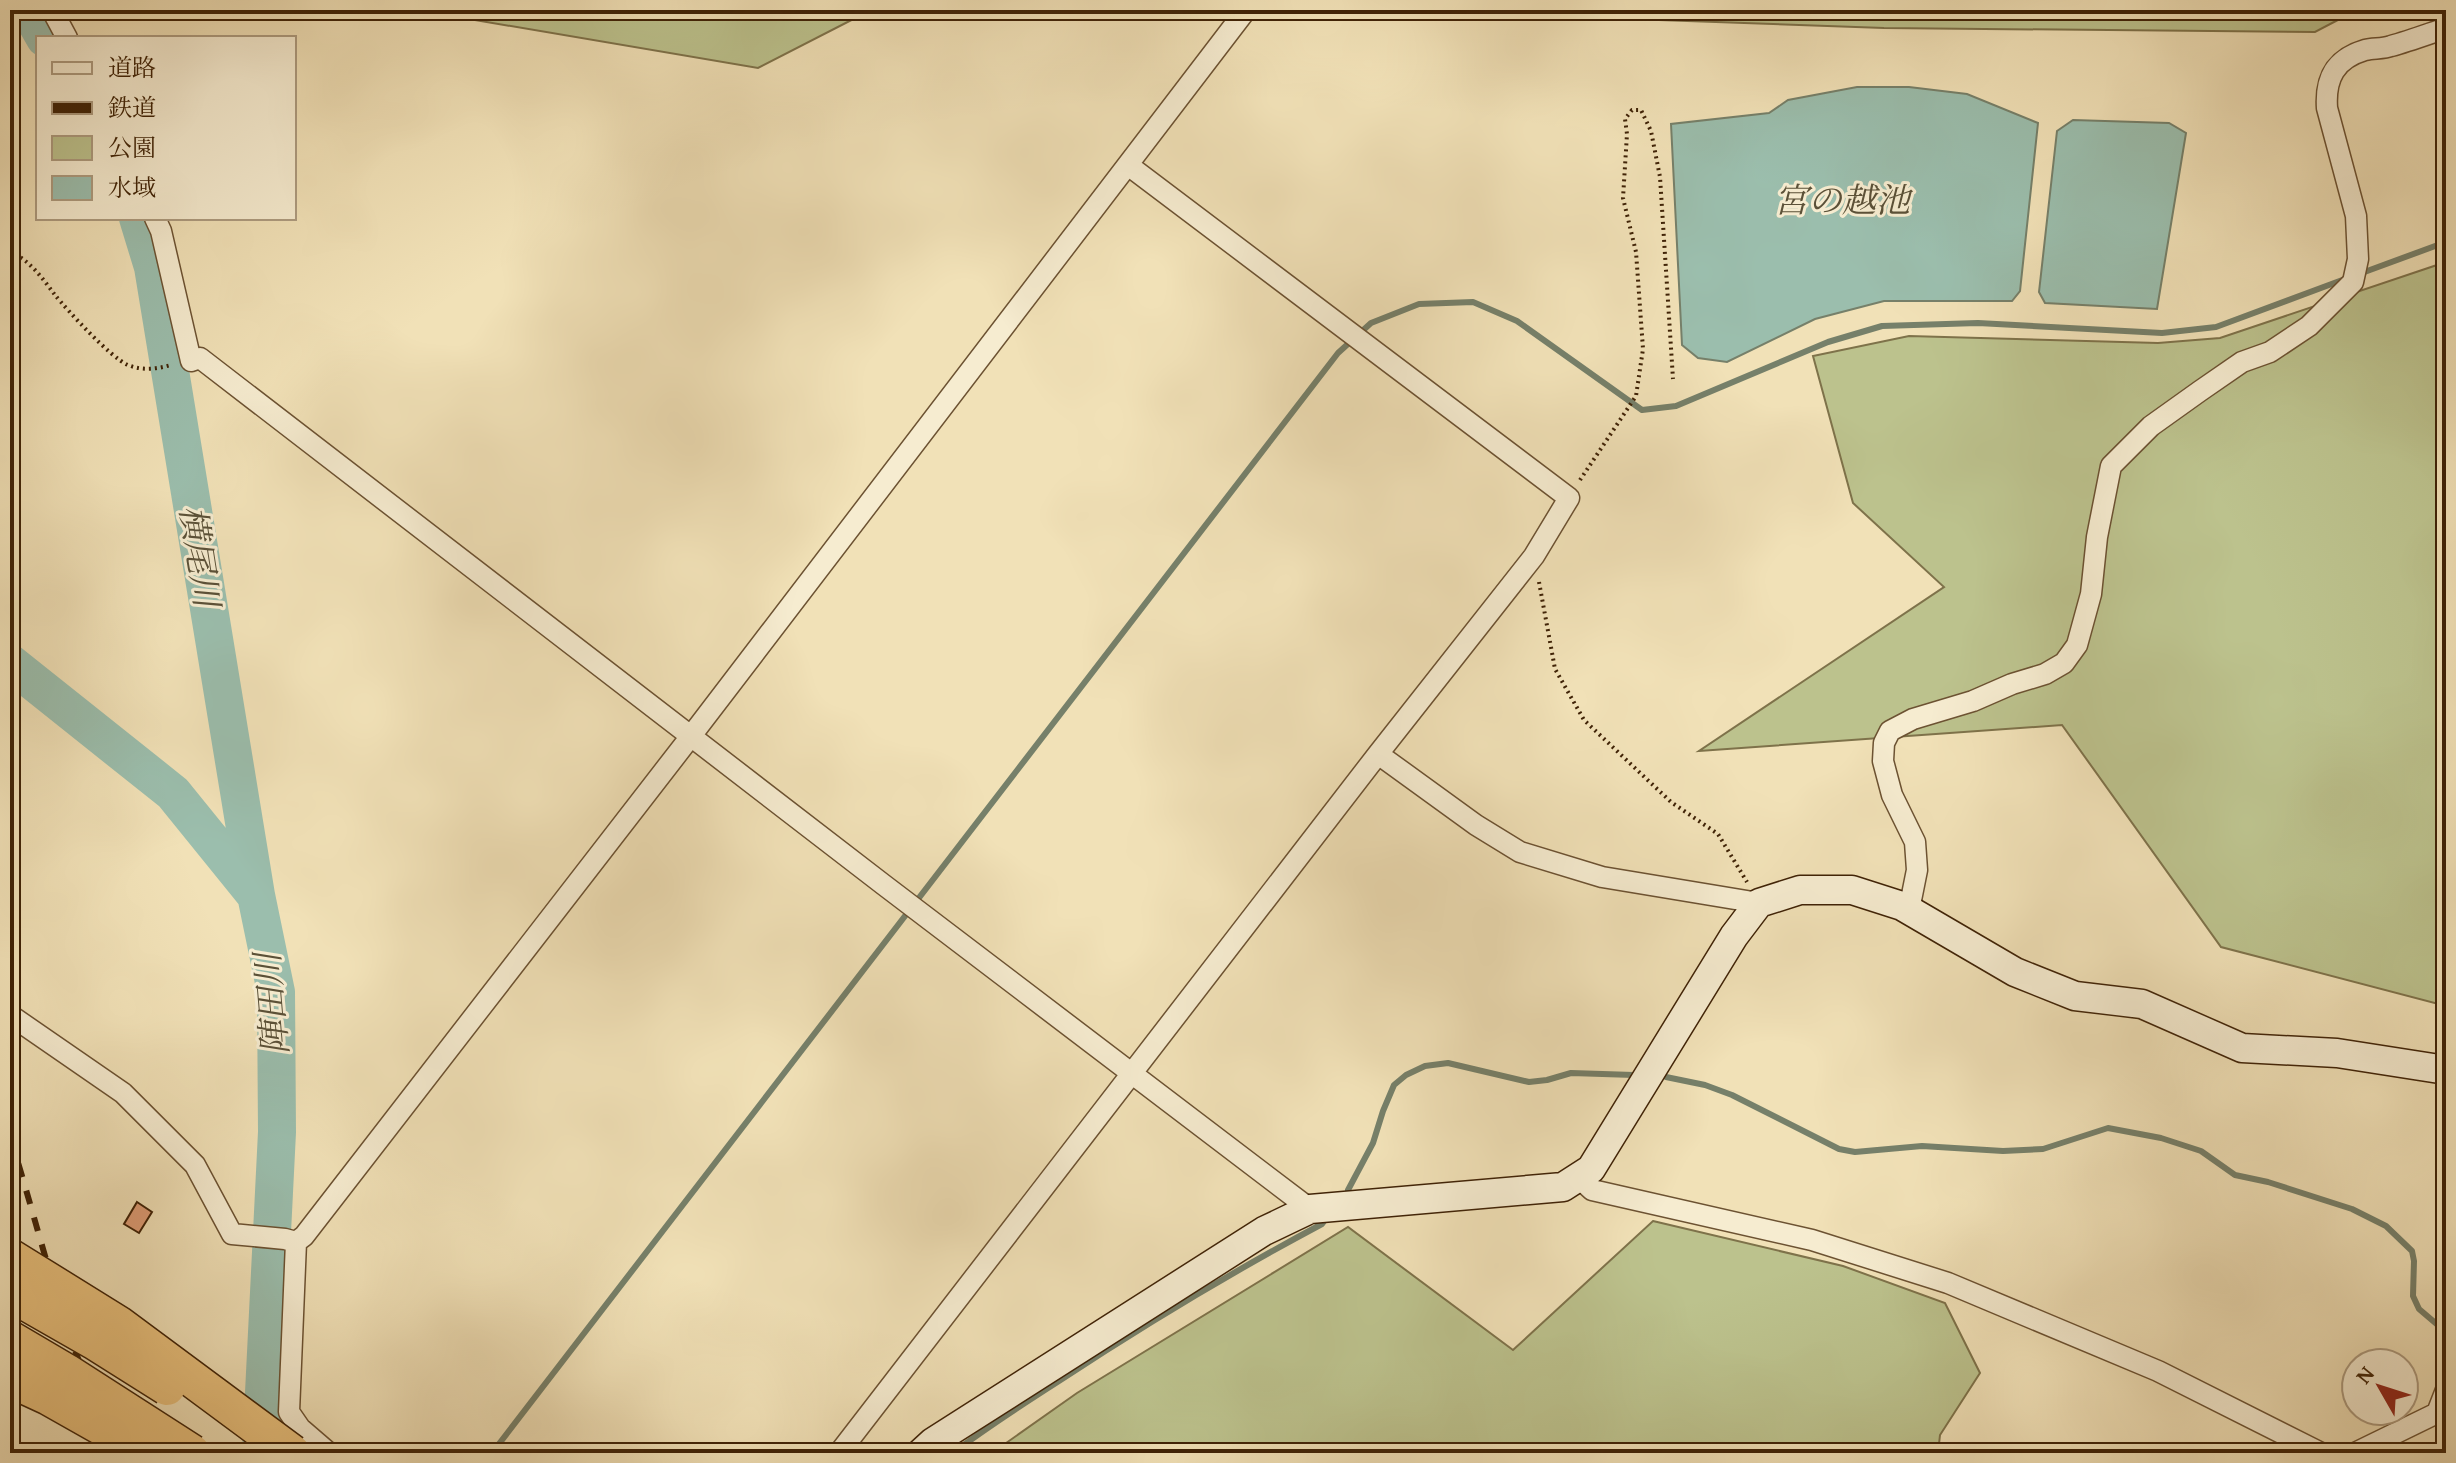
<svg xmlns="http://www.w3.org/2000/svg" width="2456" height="1463" font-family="'Gentium Book Plus','Noto Serif JP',serif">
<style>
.green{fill:#bcc28d;stroke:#7e724a;stroke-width:2}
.water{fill:#9bbead;stroke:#76806a;stroke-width:2}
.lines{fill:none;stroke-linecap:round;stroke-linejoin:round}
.stream{stroke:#76806a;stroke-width:6}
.river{stroke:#9bbead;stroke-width:38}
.building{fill:#dd9c75;stroke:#3f2206;stroke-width:2}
.street-casing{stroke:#6c5232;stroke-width:23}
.secondary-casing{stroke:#3f2206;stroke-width:31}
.path{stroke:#3f2206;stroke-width:4;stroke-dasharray:2 4;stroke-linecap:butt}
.street{stroke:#f6ecd0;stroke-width:20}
.secondary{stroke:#f6ecd0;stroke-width:28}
.rail{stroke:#3f2206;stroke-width:6;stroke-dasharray:14 14;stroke-linecap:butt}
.highway-bridge-casing{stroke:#3f2206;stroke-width:39;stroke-linecap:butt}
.highway-bridge{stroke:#e8c07c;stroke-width:36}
.labels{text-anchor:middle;stroke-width:6;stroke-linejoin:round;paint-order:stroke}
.water-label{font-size:34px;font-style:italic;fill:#5b5138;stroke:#f6ecd0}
</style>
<rect width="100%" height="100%" fill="#f1e1b7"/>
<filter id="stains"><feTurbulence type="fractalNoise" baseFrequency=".0025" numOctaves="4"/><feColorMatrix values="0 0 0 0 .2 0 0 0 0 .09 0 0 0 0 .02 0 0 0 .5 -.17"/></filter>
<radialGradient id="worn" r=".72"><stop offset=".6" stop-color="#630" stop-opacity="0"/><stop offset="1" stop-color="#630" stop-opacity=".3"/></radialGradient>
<!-- green -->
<path class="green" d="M442,10H871L758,68L475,20Z
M1648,10H2357L2315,32L1884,28L1659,20Z
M2446,262V1006L2221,947L2062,725L1699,751L1944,587L1853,503L1813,356L1909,336L2158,343L2220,338Z
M1653,1221L1843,1266L1945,1303L1980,1373L1940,1435L1938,1453H992L1077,1393L1348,1227L1513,1350Z"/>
<!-- water -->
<path class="water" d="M1857,87H1909L1967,94L2038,123L2020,291L2012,301H1884L1815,319L1727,362L1698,358L1682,345L1671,124L1769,113L1788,100Z
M2073,120L2169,123L2186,133L2157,309L2045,303L2039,292L2057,131Z"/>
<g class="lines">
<!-- stream -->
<path class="stream" d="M2359,274L2446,242
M1666,1077L1705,1085L1732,1095L1839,1149L1855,1152L1922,1146L2003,1151L2043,1149L2108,1128L2161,1138L2201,1151L2235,1175L2268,1182L2352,1209L2386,1226L2412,1251L2414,1261L2413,1296L2419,1309L2446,1332
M1348,1190L1373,1143L1383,1111L1394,1085L1406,1075L1425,1066L1448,1063L1529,1082L1547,1080L1571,1073L1634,1075
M492,1453L1338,353L1371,323L1419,304L1473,302L1517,321L1642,410L1676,406L1828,342L1882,326L1978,323L2162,333L2216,327L2345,279
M953,1453C987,1427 1023,1404 1059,1381C1144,1325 1232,1272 1322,1224L1327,1217"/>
<!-- river -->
<path class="river" d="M29,10L45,38
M138,218L153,267L256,895L276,992L277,1132L261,1453
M10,663L173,793L254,893"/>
</g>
<!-- building -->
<path class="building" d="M137,1202L152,1212L139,1233L124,1224Z"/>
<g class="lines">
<!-- street casing -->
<g class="street-casing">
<path id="street" d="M52,10L67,38
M155,218L161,231L191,361L200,358L884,885L1310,1209
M1378,754L1476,825L1520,852L1602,877L1759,903
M1909,910L1917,870L1915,842L1892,795L1883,761L1884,743L1890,731L1913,719L1973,701L2012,684L2045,674L2064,663L2077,645L2091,594L2097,537L2111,466L2151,426L2200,391L2242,362L2270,352L2309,326L2353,282L2358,259L2356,216L2327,108C2325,78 2335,59 2365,50C2374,48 2383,49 2391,46C2409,41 2428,34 2446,28
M10,1015L123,1093L195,1165L232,1234L285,1239L296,1242
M1579,1178L1592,1190L1812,1240L1948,1283L2158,1371L2321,1453
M329,1453L300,1428L289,1412L296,1242L304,1236L691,736L1246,10
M839,1453L1378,754L1534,556L1569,498L1128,165
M2355,1453L2437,1413L2446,1390"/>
</g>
<!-- secondary casing -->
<g class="secondary-casing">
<path id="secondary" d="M921,1453L933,1442L1264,1231L1310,1209L1563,1187L1591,1169L1734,936L1759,903L1800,890H1852L1902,906L2015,972L2075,996L2142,1004L2242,1048L2337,1053L2446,1070"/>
</g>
<!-- path -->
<path class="path" d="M10,252C29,259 43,279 55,295C68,311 111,358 128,365C142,371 157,369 171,365
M1580,480L1636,396L1643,349L1636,252L1623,198L1627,134L1625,119L1632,110H1641L1651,131L1660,177L1673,379
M1539,582L1555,669L1584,720L1671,802L1718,834L1747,882"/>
<!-- street -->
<use href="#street" class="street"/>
<!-- secondary -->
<use href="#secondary" class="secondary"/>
<!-- rail -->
<path class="rail" d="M10,1137C44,1243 66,1355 121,1453"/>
<!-- highway-bridge casing -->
<g class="highway-bridge-casing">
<path id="highway-bridge" d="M10,1257L118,1324L292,1453
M10,1293L94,1341L167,1387
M10,1339L66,1372L192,1453
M10,1379L49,1397L148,1453"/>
</g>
<!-- highway-bridge -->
<use href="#highway-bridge" class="highway-bridge"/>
</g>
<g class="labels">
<!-- water labels -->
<g class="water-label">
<text x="1842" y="212">宮の越池</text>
<text transform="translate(200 556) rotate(81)" y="12">横尾川</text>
<text transform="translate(271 1004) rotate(-95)" y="12">陣田川</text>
</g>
</g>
<!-- margin -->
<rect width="2456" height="1463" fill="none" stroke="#f1e1b7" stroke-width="40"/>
<rect x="12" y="12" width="2432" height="1439" fill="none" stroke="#3f2206" stroke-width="4"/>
<rect x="20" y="20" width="2416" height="1423" fill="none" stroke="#3f2206" stroke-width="2"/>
<!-- legend -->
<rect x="36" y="36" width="260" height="184" fill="#f6ecd0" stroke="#ad9b7f" stroke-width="2"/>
<rect x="52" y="62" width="40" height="12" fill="#f6ecd0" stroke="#ad9b7f" stroke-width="2"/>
<text x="108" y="76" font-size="24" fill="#3f2206">道路</text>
<rect x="52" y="102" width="40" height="12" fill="#3f2206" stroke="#ad9b7f" stroke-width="2"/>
<text x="108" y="116" font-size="24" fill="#3f2206">鉄道</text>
<rect x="52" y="136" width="40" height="24" fill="#bcc28d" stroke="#ad9b7f" stroke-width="2"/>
<text x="108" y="156" font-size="24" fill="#3f2206">公園</text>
<rect x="52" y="176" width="40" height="24" fill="#9bbead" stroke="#ad9b7f" stroke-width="2"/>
<text x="108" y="196" font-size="24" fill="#3f2206">水域</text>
<!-- north arrow -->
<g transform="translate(2380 1387) rotate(309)"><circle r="38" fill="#f6ecd0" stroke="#ad9b7f" stroke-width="2"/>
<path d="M0-6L14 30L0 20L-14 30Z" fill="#8f2418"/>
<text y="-12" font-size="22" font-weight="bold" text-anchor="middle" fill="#3f2206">N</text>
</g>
<rect width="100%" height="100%" filter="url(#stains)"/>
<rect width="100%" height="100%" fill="url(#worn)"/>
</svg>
